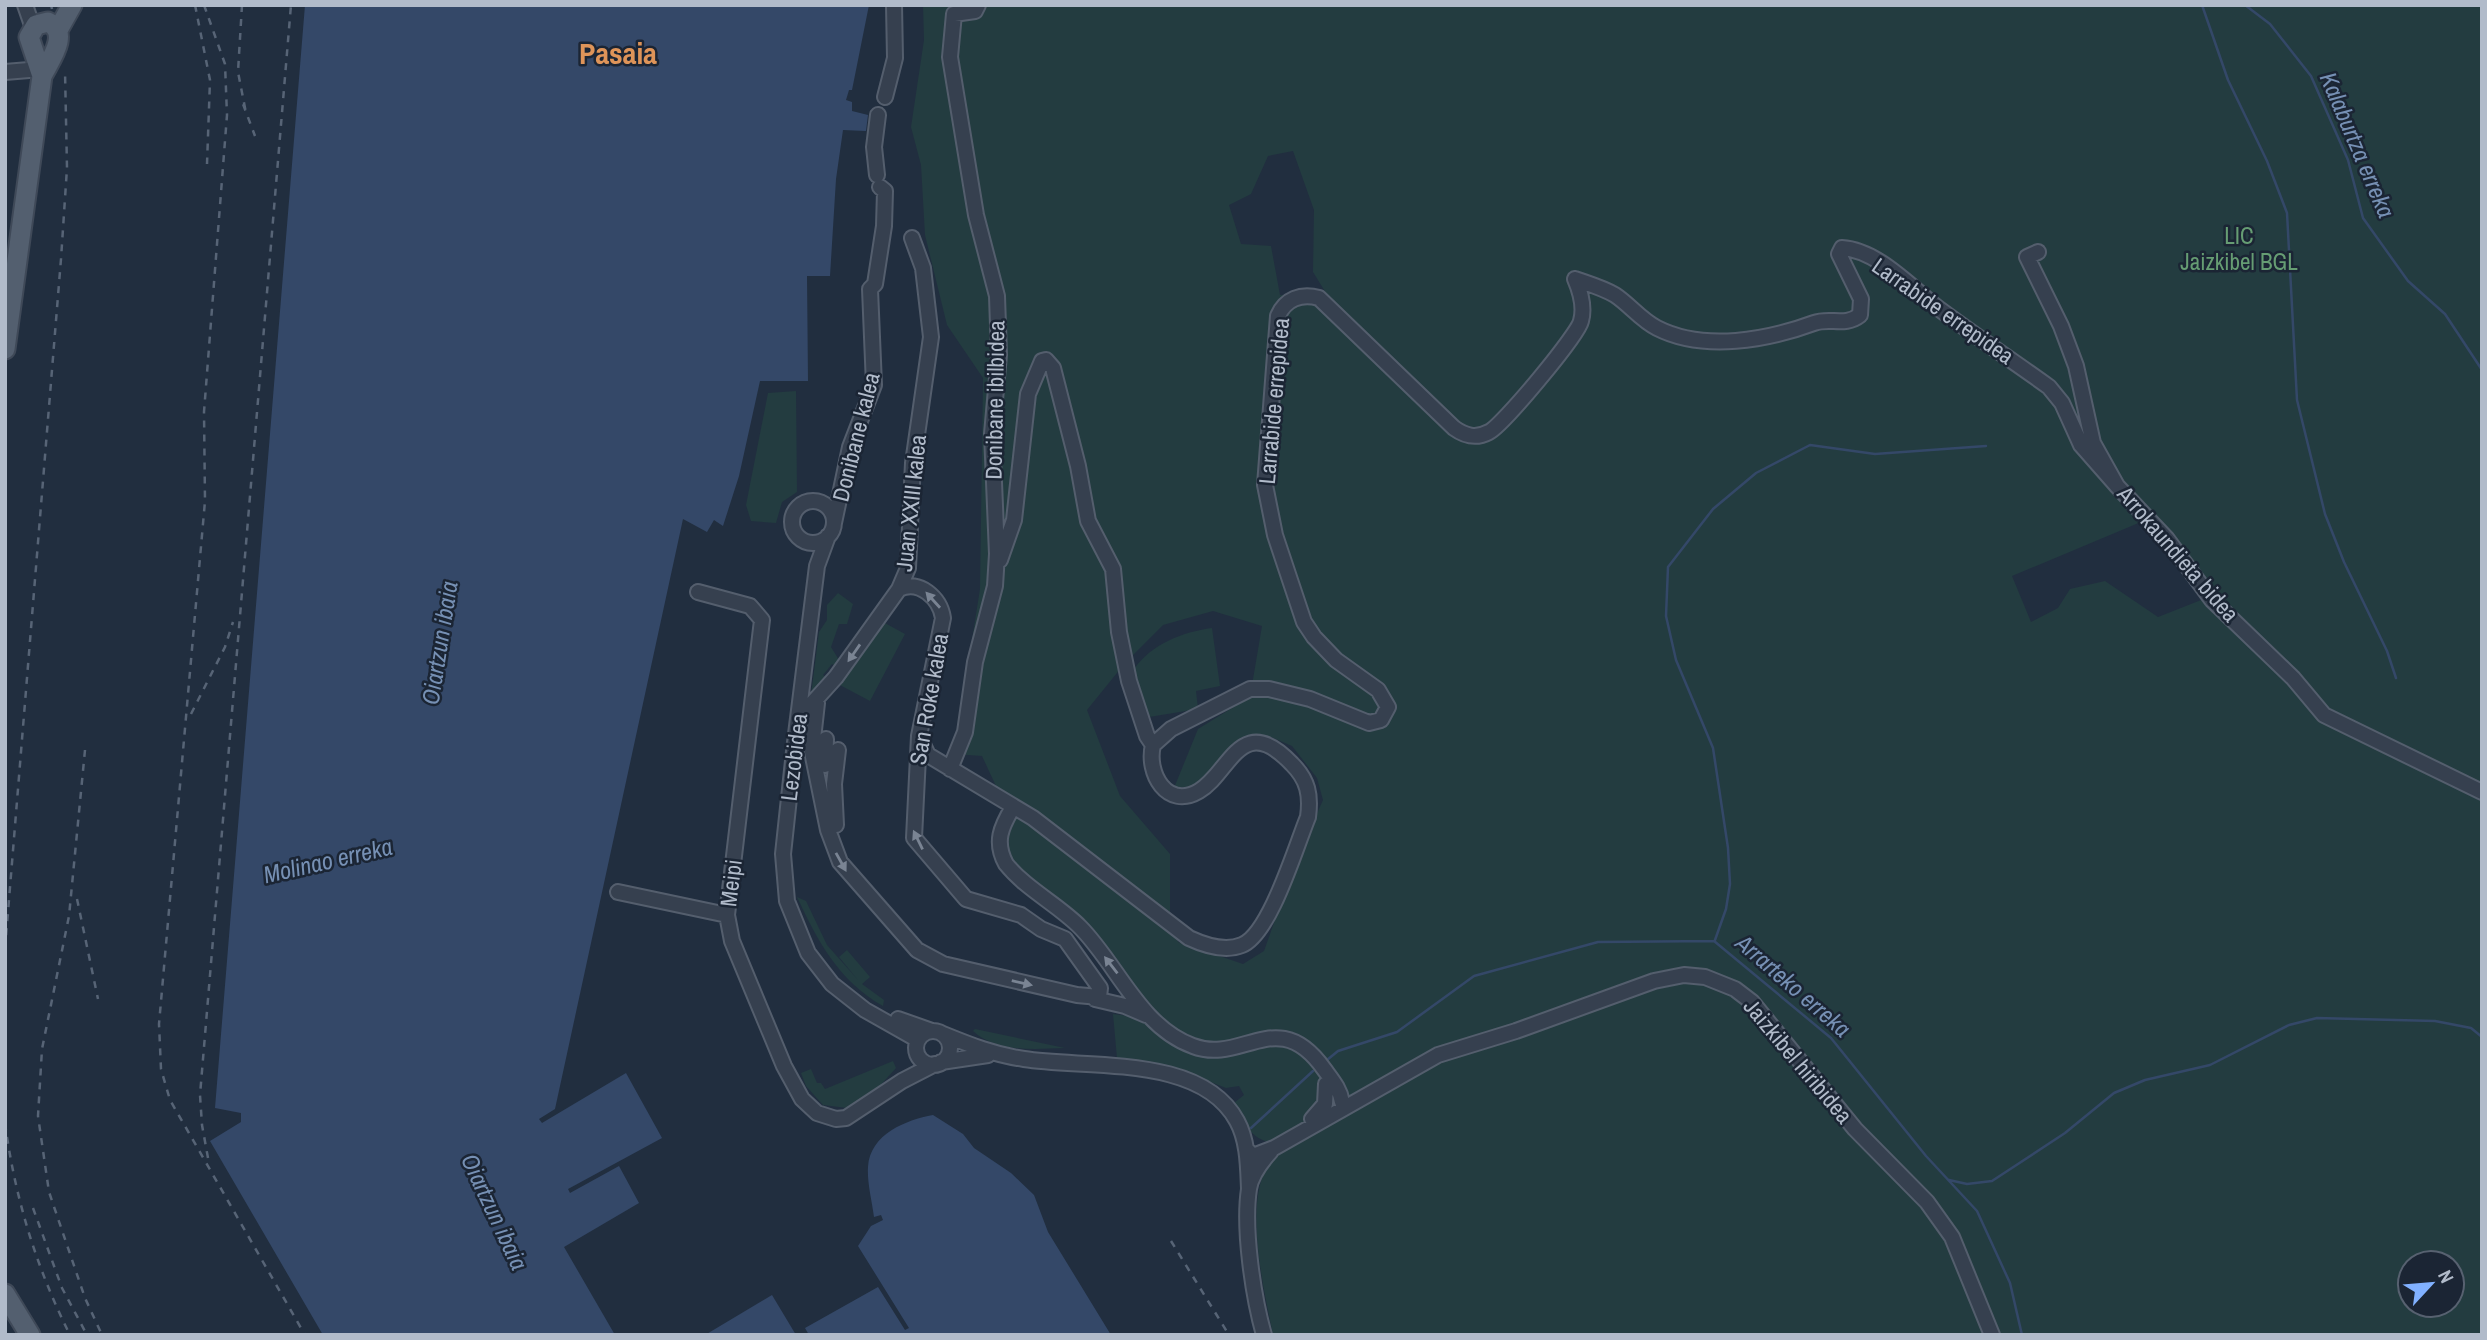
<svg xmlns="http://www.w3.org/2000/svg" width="2487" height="1340" font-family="'Archivo Narrow',sans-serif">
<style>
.green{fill:#233c40;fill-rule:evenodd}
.water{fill:#344868}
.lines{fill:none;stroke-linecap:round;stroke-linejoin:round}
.stream{stroke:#344868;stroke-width:2.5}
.minor-casing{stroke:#545e6d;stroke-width:18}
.major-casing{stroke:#3f4958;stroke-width:23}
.minor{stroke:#36404f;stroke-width:14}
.major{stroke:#535f6f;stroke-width:19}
.rail{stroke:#576476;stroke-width:2.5;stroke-dasharray:7 7;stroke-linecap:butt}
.oneway{fill:#7a8493}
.labels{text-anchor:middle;stroke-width:5;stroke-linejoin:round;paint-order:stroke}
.park-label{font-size:23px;fill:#669d73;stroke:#1b2534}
.street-label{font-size:23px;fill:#b1bbca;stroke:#1b2534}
.water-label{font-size:24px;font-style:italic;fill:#7690b4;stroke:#1b2534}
.district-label{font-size:30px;font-weight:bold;fill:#de9459;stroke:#1b2534}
</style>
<rect width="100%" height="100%" fill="#212e3f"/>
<!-- green -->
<path class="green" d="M923,5H2482V1335H1273C1264,1288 1238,1188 1278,1152C1298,1133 1328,1119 1351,1104L1327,1091L1312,1119L1268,1142C1248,1136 1243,1120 1234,1103L1244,1095L1239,1086L1226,1088L1190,1074L1117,1058L1113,1014L1152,1019L1086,934L1016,875L999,845L1009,814L982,756L954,754L980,589L983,378L947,325L925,235L921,165L911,127L924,40ZM1293,151L1314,210L1313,272L1326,293L1280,295L1271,246L1241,244L1229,205L1251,194L1268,156ZM2112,485L2190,558L2219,593L2158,617L2105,581L2070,589L2058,608L2031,622L2012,576L2141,522ZM1213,611L1262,626L1250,697L1198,729L1174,788L1191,787L1202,781L1228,748L1251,737H1271L1292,746L1317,778L1323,800L1297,858L1264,951L1243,964L1178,942L1170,912V854L1120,796L1087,710L1125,663L1163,625ZM2410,1263H2452V1305H2410Z
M796,391L797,492L782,502L776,523L751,521L746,505L768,393Z
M838,593L853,604L847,624H839L831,647L839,660L835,666L832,664L823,675L826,677L811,695L819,632L827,620V605Z
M883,622L905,634L870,701L838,684Z
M1212,628L1220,686L1196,691L1198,709L1143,718L1134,669C1152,644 1182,632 1212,628Z
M797,897L806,901L827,945L858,980L839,957L847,950L870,977L862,984L884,1000L883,1006C839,981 818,942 797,897Z
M975,1029L1065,1048C1035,1049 997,1053 973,1031Z
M893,1061L896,1068L877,1089L847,1108L823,1105L806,1086L801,1073L811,1069L817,1083H821L825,1089Z"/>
<!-- water -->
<path class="water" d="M305,5H869L852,90H849L846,100L852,102V111L868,115L866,131L843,130L836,179L830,276H807L808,381H760L739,476L723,526L714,520L707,532L683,519L555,1109L539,1119L542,1123L626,1073L662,1138L568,1189L570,1193L619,1166L639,1203L564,1247L615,1335H323L210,1141L241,1122V1113L215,1108Z
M933,1115L963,1134L974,1148L1011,1173L1034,1195L1048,1232L1111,1335H809L805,1328L878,1287L905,1330L909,1328L858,1246L871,1226L883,1220L881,1215L874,1217C872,1201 867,1183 868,1167C870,1134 906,1120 933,1115Z
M772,1295L796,1335H705Z"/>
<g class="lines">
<!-- stream -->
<path class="stream" d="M2202,5L2228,80L2267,161L2287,213L2297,400L2325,514L2344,562L2387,651L2396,678
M2245,5L2270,24L2311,76L2348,160L2363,218L2408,281L2445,314L2482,370
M1715,940L1726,909L1730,884L1728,848L1713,748L1676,660L1666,616L1668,567L1713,509L1756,473L1810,445L1875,454L1986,446
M1327,1060L1338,1051L1397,1032L1474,976L1598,942L1714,941L1831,1038L1926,1156L1977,1211L2010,1283L2022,1335
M1251,1128L1313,1071
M1949,1180L1967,1184L1992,1181L2065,1133L2114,1093L2145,1080L2210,1065L2289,1025L2317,1018L2435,1021L2471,1028L2482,1037"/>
<!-- minor casing -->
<g class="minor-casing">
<path id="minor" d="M25,5L33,28
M5,72L41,69
M885,97L895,58L894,5
M877,175L874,147L878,115
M2038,252L2027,257L2061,326L2076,366L2093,443L2117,486L2167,539L2212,600L2293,678L2324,715L2482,792
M1575,279C1589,284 1603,288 1615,295C1630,305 1641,320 1657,328C1704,352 1768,340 1814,323C1830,317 1845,327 1860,315L1861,299L1839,254L1842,248C1879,250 1914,291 1942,311C1977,337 2013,361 2049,387L2062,403L2081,445L2117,486
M792 522a21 21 0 1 1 42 0a21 21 0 1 1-42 0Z
M834,523L850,447L874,385L870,289L875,284L884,226L885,191L880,187
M828,536L817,566L795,742L783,854L787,901L808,953L832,984L865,1010L918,1040
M1000,560L1014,520L1028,394L1042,361L1046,360L1053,368L1078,466L1088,521L1113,569L1119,632L1129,681L1147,736L1153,745
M698,592L750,606L762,620L727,915L732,941L784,1066L802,1099L817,1113L836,1119L846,1118L902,1081L935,1064
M798,719L836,677L899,589L908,568L913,463L931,337L923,268L912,238
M919,736L928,755L1033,818L1189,938C1204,945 1225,952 1242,945C1270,934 1296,846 1308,817C1311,795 1308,780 1292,764C1241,710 1230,773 1199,791C1167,810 1146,773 1153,745L1171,729L1250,689H1269L1310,699L1369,723L1381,720L1388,707L1378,690L1336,660L1314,637L1304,622L1275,535L1265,485L1278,316C1285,299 1301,293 1319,298L1454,428C1465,436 1476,439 1489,432C1502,426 1578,335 1581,321C1585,307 1581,293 1575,279
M826,739L825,765L838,750L834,784L836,825
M795,742L804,737L810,742L828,830L840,862L917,950L943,964L1077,995L1099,997L1100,988L1065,939L1041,929L1021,915L966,899L914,838L919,736L943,618C940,598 919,579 899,589
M812,748L817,703
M950,769L965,732L975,662L995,586L997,554L992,434L999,355L997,296L976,215L950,57L954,14L975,11L978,5
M1013,807C1001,827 994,842 1006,864C1026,889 1057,904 1080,927C1117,964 1140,1027 1193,1046C1242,1065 1278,1004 1324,1069C1332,1080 1340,1089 1342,1102
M618,892L727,915
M1095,999L1125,1006L1146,1015
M898,1019L932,1031
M916 1048a17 17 0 1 1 34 0a17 17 0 1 1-34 0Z
M943,1034C970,1045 995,1055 1024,1059C1087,1069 1201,1054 1237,1121C1248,1141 1248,1166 1249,1189
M941,1062L988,1055
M1312,1119L1325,1104L1326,1084
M1246,1149L1253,1156L1274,1148L1438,1055L1516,1031L1654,981L1684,975L1705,977L1735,989L1752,1002L1855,1129L1927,1202L1952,1237L1992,1335
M1264,1335C1253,1296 1243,1228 1249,1189C1251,1175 1262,1161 1271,1151"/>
</g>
<!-- major casing -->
<g class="major-casing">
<path id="major" d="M58,30L72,5
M5,349L42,76C50,60 71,33 48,22L36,25L29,37L42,76
M5,1294L30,1335"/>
</g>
<!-- minor -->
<use href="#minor" class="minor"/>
<!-- major -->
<use href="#major" class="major"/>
<!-- rail -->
<path class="rail" d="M51,5L52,9
M195,5L210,80L207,164
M204,5L225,64L227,115L204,412L205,501L159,1024L161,1069L170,1100L305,1335
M242,5L238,72L246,113
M243,104L255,136
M191,714L225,647L233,622
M85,750L69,916L42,1049L38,1116L49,1192L85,1298L102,1335
M77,899L98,999
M5,949L61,259L67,168L65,71
M5,1123C15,1198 36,1267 70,1335
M208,1158L202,1125L200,1095L291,5
M33,1208L62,1288L87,1335
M1171,1241L1229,1335"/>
</g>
<!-- one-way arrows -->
<defs><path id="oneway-solid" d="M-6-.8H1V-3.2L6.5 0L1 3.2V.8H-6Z" transform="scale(1.75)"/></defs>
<g class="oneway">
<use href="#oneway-solid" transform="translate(933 600) rotate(-132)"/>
<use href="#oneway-solid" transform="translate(854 653) rotate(125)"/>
<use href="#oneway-solid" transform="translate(918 840) rotate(-116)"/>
<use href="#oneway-solid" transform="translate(841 862) rotate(61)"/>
<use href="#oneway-solid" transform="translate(1111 965) rotate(-128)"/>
<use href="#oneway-solid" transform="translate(1022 983) rotate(13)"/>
</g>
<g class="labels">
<!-- park labels -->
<g class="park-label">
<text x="2239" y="244">LIC<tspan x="2239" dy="26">Jaizkibel BGL</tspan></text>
</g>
<!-- street labels -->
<g class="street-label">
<text transform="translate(1943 311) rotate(35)" y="8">Larrabide errepidea</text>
<text transform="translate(995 400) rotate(-89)" y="8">Donibane ibilbidea</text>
<text transform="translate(1274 401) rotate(-85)" y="8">Larrabide errepidea</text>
<text transform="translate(856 437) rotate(-76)" y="8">Donibane kalea</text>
<text transform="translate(911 503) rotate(-84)" y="8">Juan XXIII kalea</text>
<text transform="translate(2178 554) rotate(49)" y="8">Arrokaundieta bidea</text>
<text transform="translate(929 699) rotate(-80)" y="8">San Roke kalea</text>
<text transform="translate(794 757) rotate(-83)" y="8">Lezobidea</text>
<text transform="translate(731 883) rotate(-83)" y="8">Meipi</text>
<text transform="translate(1798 1061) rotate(50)" y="8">Jaizkibel hiribidea</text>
</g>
<!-- water labels -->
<g class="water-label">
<text transform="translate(2357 145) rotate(67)" y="8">Kalaburtza erreka</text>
<text transform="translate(440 643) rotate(-81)" y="8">Oiartzun ibaia</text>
<text transform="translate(328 861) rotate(-13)" y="8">Molinao erreka</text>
<text transform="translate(1793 986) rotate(41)" y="8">Arrarteko erreka</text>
<text transform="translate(494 1212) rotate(65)" y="8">Oiartzun ibaia</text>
</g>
<!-- district labels -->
<g class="district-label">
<text x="618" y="64">Pasaia</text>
</g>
</g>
<!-- border -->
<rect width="2487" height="1340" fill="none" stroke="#b1bbca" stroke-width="14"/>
<!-- north arrow -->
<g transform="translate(2431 1284) rotate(64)"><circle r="33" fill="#1b2534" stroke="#576170" stroke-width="2"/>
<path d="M0-5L12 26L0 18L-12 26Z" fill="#81b1ff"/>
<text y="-10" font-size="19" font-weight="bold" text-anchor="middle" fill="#b1bbca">N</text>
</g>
</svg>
